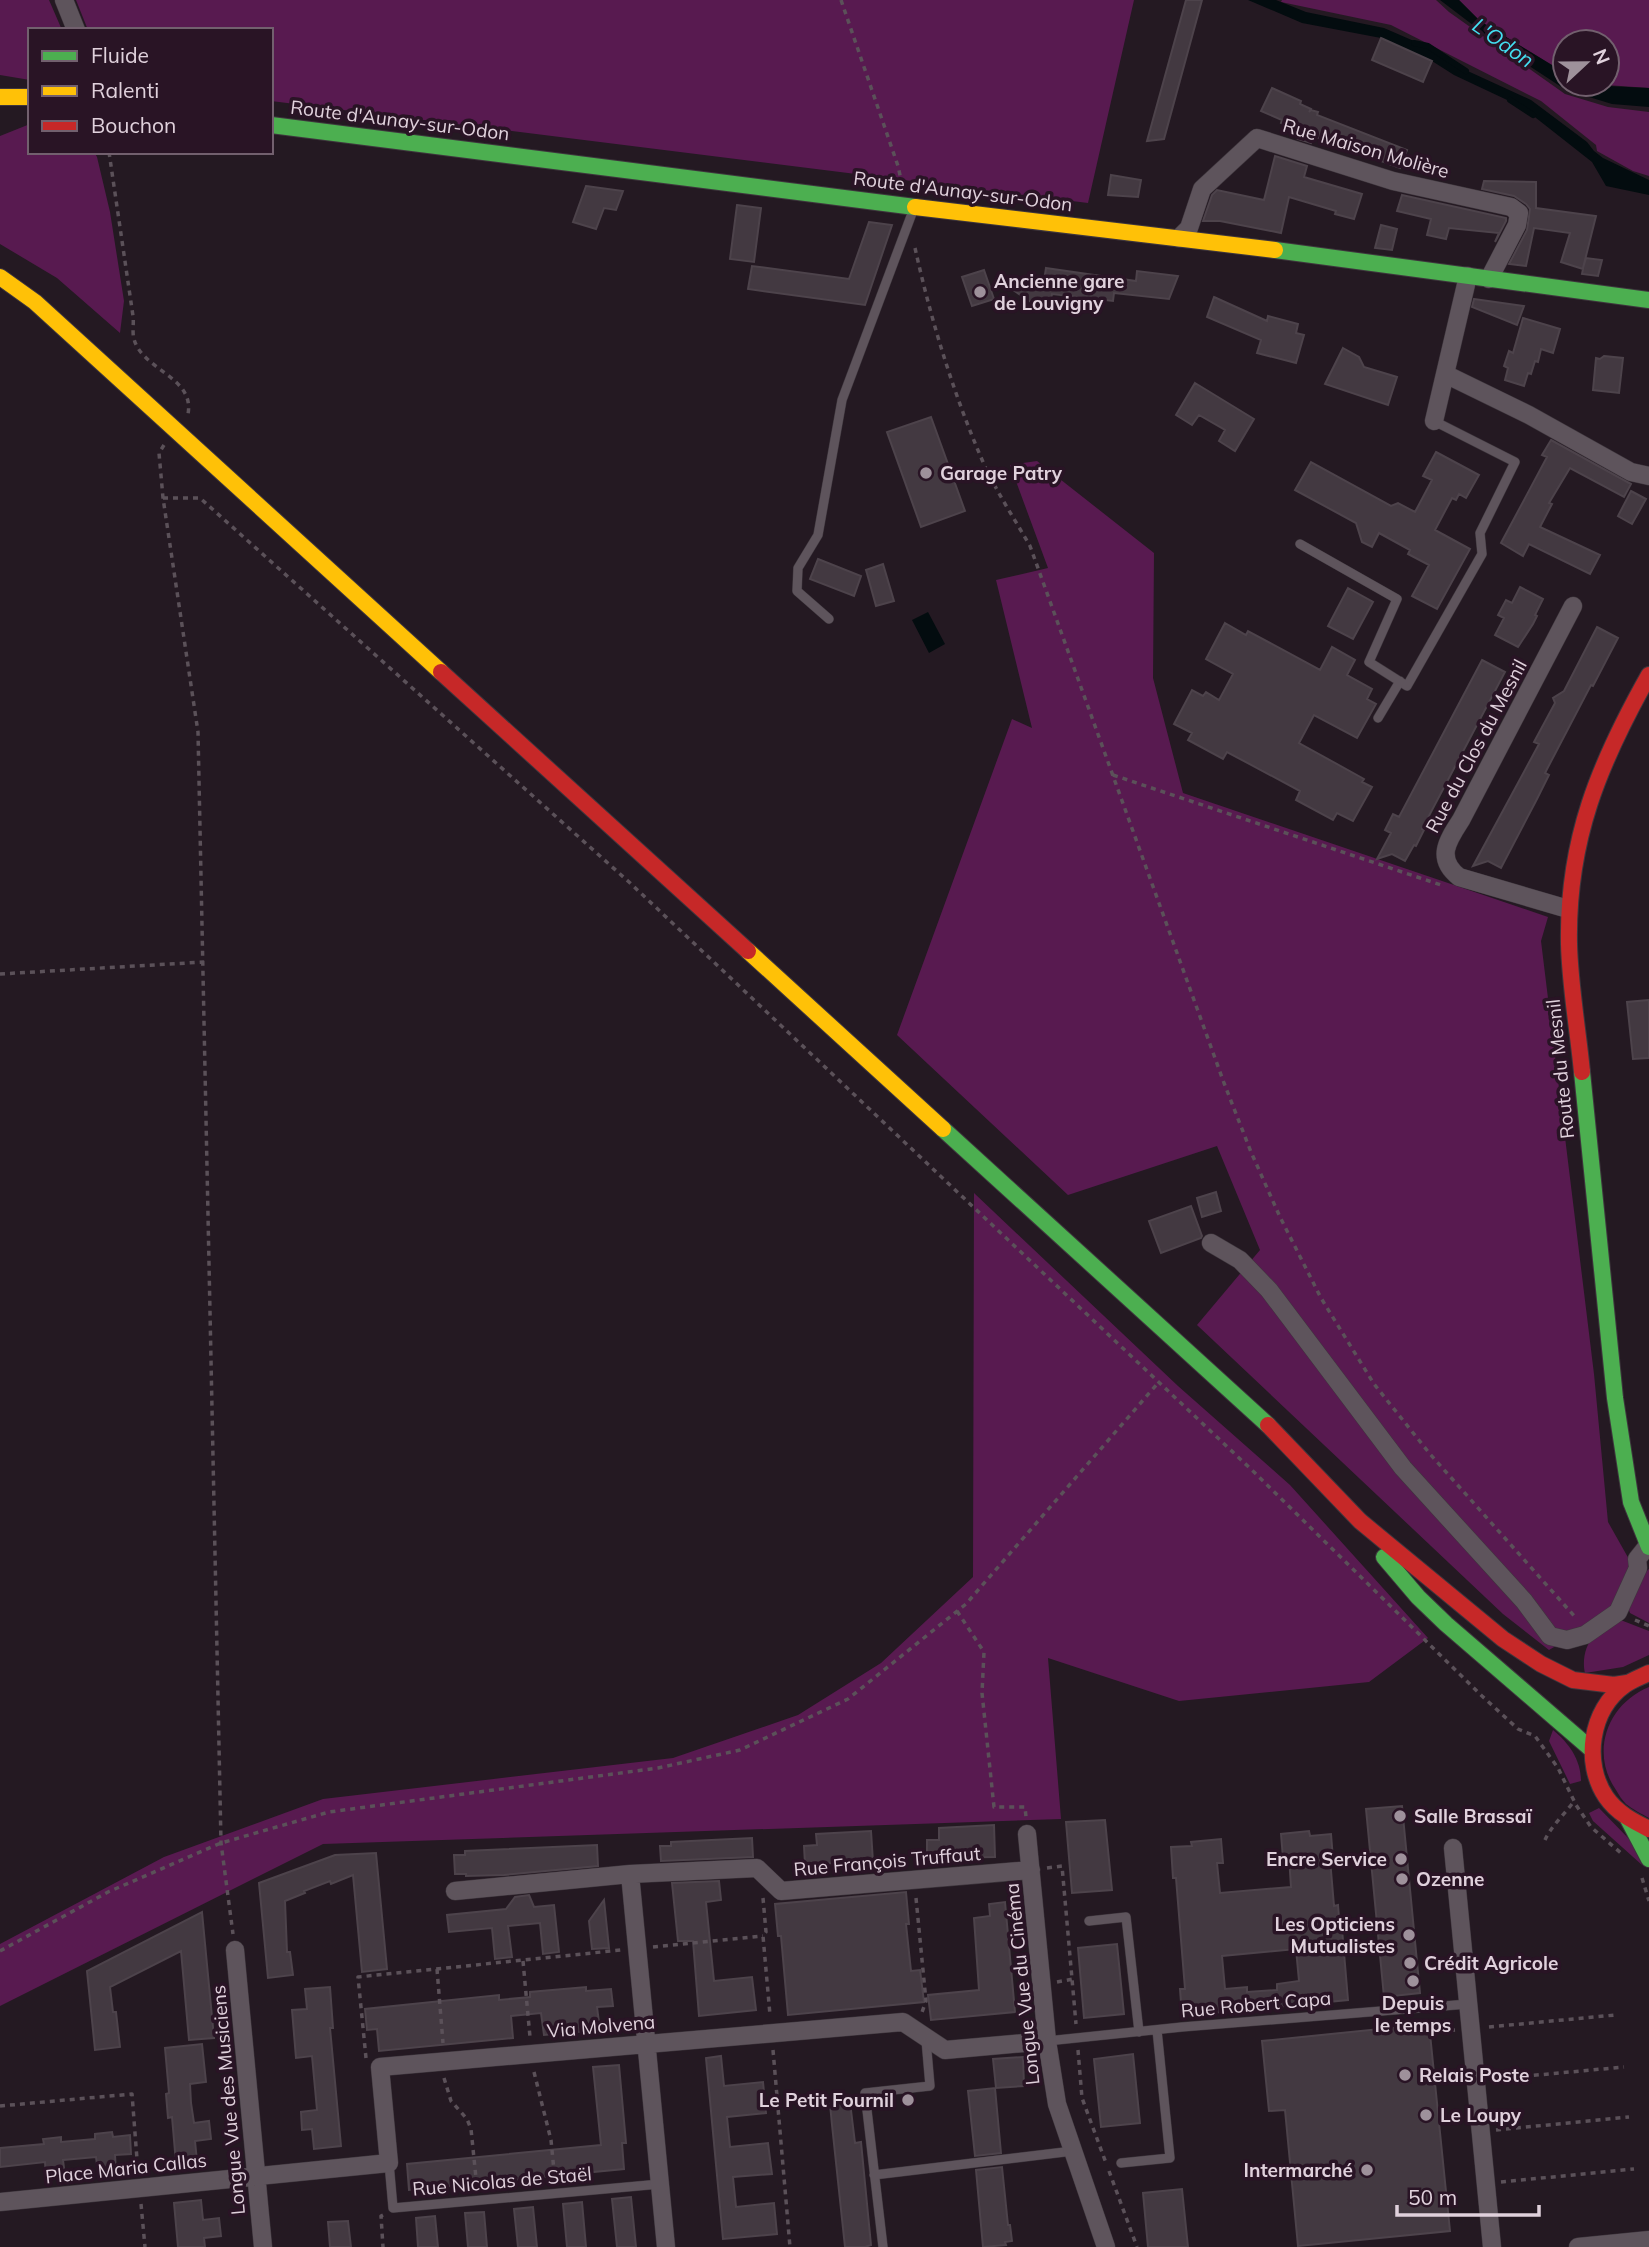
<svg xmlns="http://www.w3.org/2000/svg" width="1649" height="2247" font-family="Mulish,sans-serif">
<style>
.green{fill:#581a50}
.water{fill:#030c0f}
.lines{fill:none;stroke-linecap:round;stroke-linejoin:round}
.stream{stroke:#030c0f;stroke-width:6}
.building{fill:#433941;stroke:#4d434b;stroke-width:2;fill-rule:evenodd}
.lane-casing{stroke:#3e363d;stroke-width:10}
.street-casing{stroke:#3e363d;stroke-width:19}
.fast-casing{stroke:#3e363d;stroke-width:18}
.slow-casing{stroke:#3e363d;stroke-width:18}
.jam-casing{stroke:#3e363d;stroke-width:18}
.path{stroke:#5b5159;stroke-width:3.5;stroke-dasharray:5 5;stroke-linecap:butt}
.lane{stroke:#5e545c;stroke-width:9}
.street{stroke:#5e545c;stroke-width:18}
.fast{stroke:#4caf50;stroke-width:16}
.slow{stroke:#ffc107;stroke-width:16}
.jam{stroke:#c62828;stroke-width:16}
.poi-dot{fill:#9e919b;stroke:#291425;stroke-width:2.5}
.labels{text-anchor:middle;stroke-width:7;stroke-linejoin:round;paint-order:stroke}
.street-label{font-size:19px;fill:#e0d1dc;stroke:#291425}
.poi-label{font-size:19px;font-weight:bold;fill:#e0d1dc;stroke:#291425;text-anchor:start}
.water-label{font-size:21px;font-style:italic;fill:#43dff1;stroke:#291425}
</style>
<rect width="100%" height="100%" fill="#241922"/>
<!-- green -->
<path class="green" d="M0,0H49L62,30H30V80L0,75Z
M76,0H1134L1088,203L271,101V30H88Z
M1282,0H1436L1449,12L1565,94L1608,107L1649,112V176L1633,171L1597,151L1596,145L1541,101L1391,25L1281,2Z
M1459,0H1649V88L1592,84H1607V42H1565V73L1480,21Z
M30,124V152H94L97,157L110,212L124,301L120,333L57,278L0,244V136Z
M1037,461L1154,553L1153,678L1183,793L1548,917L1541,941L1594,1374L1608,1522L1630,1561L1621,1592L1605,1617L1549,1650L1503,1614L1197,1325L1260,1250L1217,1146L1068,1195L897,1035L1012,719L1032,728L996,580L1048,568L1010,465Z
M974,1193L1178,1386L1290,1485L1428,1638L1369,1682L1179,1701L1048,1658L1061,1819L323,1844L0,2006V1944L164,1857L323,1799L673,1758L798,1715L881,1663L973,1577Z
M1649,1569V1623L1630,1613L1628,1607L1639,1578Z
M1618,1619L1649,1631V1655L1623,1667L1585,1673C1582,1662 1585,1643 1595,1636C1605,1629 1610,1629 1618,1619Z
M1649,1687V1818C1642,1814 1632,1809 1626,1804C1622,1800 1619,1795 1616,1790C1590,1753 1607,1704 1649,1687Z
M1553,1730C1569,1743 1581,1760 1581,1781L1570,1784L1549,1741Z
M1599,1808L1630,1840L1642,1865L1593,1821L1589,1813Z"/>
<!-- water -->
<path class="water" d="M1248,0H1276L1306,12L1384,28L1437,51L1459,67L1531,100L1587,142L1594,151L1603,158L1649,180V195L1606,186L1592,162L1522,107L1454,75L1432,61L1381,38L1302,23Z
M1440,0H1459L1480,21L1565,73V84L1649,88V107L1612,104L1566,90L1511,54Z
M928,612L945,644L929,653L912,620Z"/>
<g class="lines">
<!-- stream -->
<path class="stream" d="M1414,43L1428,46L1466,71
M1510,100L1533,115"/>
</g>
<!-- building -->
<path class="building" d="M1186,0H1202L1164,139L1147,141Z
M1381,38L1432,61L1423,82L1372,60Z
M1272,88L1301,101L1300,104L1311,109L1309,112L1311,110L1318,112L1317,115L1407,150L1400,168L1313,136L1311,143L1298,139L1302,132L1281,123L1282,120L1261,111Z
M1275,156L1307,166L1304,177L1362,194L1354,219L1335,214L1336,211L1289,197L1281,233L1220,221H1203L1212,195L1217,190L1264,200Z
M1111,175L1141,180L1138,197L1108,195Z
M1484,181L1536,182V208L1596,216L1583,268L1586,258L1602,260L1598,276L1582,274L1583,269L1561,262L1570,233L1534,228L1526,266L1509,264L1527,230L1530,209L1526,204L1514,196L1482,189Z
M586,186L623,191L616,210L604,208L596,229L573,222Z
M1402,195L1506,218V221L1495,242L1499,233L1449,228L1446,239L1427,235L1431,219L1397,211Z
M737,205L761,208L754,262L730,259Z
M869,222L892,225L865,305L748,289L752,266L849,279Z
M1381,225L1397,229L1392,250L1375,248Z
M1046,268L1136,281L1137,271L1178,276L1169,299L1114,293L1113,301L1052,294L1050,305L1031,302L1004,284L1043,288Z
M984,270L994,299L972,306L962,277Z
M1214,297L1267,321L1268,316L1298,324L1296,333L1304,335L1296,363L1257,353L1261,340L1207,317Z
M1474,299L1524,306L1517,325L1472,307Z
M1523,318L1560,329L1553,353L1541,349L1538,362L1535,361L1531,374L1528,373L1524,386L1505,380L1508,368L1504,366L1509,351L1513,353Z
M1343,348L1359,357L1364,367L1397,377L1388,405L1325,384Z
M1604,356L1623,358L1619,393L1593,390L1596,358L1600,359Z
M1195,383L1254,419L1235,451L1219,441L1225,430L1199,415L1192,425L1176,415Z
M931,417L965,511L921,527L887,432Z
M1551,440L1631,484L1624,497L1570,468L1549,503L1552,504L1540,527L1600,555L1590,574L1529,544L1523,556L1501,543L1547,457L1542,455Z
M1436,452L1479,475L1466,498L1459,494L1456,500L1452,498L1435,530L1470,549L1437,609L1412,596L1429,565L1408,554L1410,550L1379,533L1372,547L1362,542L1356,523L1295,490L1311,462L1391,506L1398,503L1415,512L1432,480L1423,476Z
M1631,491L1646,499L1632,524L1618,516Z
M818,559L861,576L854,596L810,579Z
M883,564L894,601L876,606L866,570Z
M1520,587L1543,599L1535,615L1537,616L1533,624L1518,647L1495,635L1504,618L1498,615L1506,600L1512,603Z
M1348,588L1373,602L1353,639L1328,626Z
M1225,623L1246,635L1248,631L1320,670L1332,647L1355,660L1347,675L1372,689L1367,699L1376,704L1357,738L1314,715L1299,743L1364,779L1362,782L1372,787L1353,821L1337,813L1333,820L1296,800L1300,791L1227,752L1223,759L1188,740L1192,733L1174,724L1192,690L1203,696L1206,692L1219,700L1233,674L1206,659Z
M1597,627L1618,638L1593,686L1591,685L1545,773L1549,775L1537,799L1501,868L1488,861L1473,866L1539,744L1534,742L1555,703L1553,698L1564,691Z
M1482,660L1505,672L1422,829L1424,830L1416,846L1414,845L1405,861L1392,854L1377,859L1391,833L1385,830L1393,814L1399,817Z
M1649,1000V1058L1633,1059L1627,1002Z
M1216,1192L1221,1211L1202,1217L1197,1198Z
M1191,1206L1202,1236L1201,1238L1161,1253L1149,1221Z
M1402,1806L1420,1993L1384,1997L1366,1809Z
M1105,1820L1112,1890L1072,1893L1066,1822Z
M994,1825L995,1857L927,1858V1840H939V1828Z
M871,1831L873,1862L805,1864L804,1846L817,1845L816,1834Z
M1309,1831L1310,1836L1331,1834L1333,1859H1330L1334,1906L1338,1905L1340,1929H1342L1348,2000L1182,2016L1180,1989H1185L1176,1878H1173L1171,1847L1192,1846L1191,1842L1221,1839L1223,1863H1217L1220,1893L1291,1887L1289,1857L1283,1858L1281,1834ZM1296,1949L1299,1981L1277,1984V1990L1247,1992V1987L1225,1989L1222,1956Z
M752,1838L753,1857L661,1861L660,1846H671V1842Z
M597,1845L598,1866L504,1875L466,1876V1874H455L454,1855H465V1851Z
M376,1853L387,1969L362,1972L353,1875L331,1884L330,1881L304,1891L305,1893L285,1901L287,1952H290L293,1975L268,1978L259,1883L335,1855Z
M719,1881L721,1900L706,1902L714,1981L752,1977L756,2010L699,2016L693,1941H678L672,1883Z
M906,1892L909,1924H906L911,1971L920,1970L924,2002L788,2015L781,1936H778L775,1904Z
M529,1895L534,1907L554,1905L559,1952L543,1954L540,1923L508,1926L512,1957L495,1959L492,1928L449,1932L447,1915L506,1909L515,1897Z
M604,1900L609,1948L592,1949L589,1921Z
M1005,1902L1015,2012L931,2020L928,1995L979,1990L974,1918L990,1916L989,1904Z
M202,1912L214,2038L189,2040L181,1951L110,1987L113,2012H116L120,2047L95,2050L87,1971Z
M1117,1944L1124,2014L1084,2018L1078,1948Z
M330,1987L333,2028H330L341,2146L314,2149L312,2129L302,2130L301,2112L317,2110L312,2056L296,2058L292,2010L307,2009L305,1989Z
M586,1987V1991L611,1989L613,2006L597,2007L600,2030L544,2035L541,2013L511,2016L513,2038L379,2051L377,2029L367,2030L365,2009L499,1995V2000L530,1997V1992Z
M1429,2024L1450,2231L1298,2246L1285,2110L1269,2111L1262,2041Z
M202,2044L206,2082L190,2084L191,2103L194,2123L209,2121L211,2139L195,2141L197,2161L176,2163L172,2117L168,2118L166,2094L169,2093L165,2048Z
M1133,2054L1140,2123L1101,2127L1094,2059Z
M721,2056L724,2086L763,2082L766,2113L727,2117L730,2147L768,2143L772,2174L733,2177L736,2207L774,2203L777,2234L723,2239L706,2058Z
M1023,2057L1024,2086L996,2088L993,2059Z
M619,2065L626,2143H622L624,2169L409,2190L407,2164L601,2145L593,2067Z
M995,2088L1001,2153L975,2156L968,2091Z
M850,2102L855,2143L861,2142L871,2245L865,2247H845L832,2125L830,2104Z
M112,2132L113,2137L130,2135L131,2154L115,2155L116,2171L98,2173L96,2157L63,2160L65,2176L46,2178L45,2162L0,2167V2148L44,2144L43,2139L61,2137V2142L95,2139V2134Z
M1002,2167L1008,2225H1010L1012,2241L1005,2242L1006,2245L983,2247L976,2170Z
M1182,2189L1188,2247H1148L1143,2193Z
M631,2197L636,2247H617L612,2199Z
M201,2200L203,2220L219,2218L221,2236L204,2238L205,2247H178L174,2203Z
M582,2202L586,2247H567L563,2204Z
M533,2207L537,2247H518L514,2209Z
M484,2212L487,2247H468L465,2213Z
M435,2216L438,2247H418L416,2218Z
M348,2221L351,2247H330L328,2222Z"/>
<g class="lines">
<!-- lane casing -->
<g class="lane-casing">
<path id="lane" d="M1300,544L1397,599L1369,662L1407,686L1482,554L1480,533L1515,462L1434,421
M829,619L797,591L798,568L818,535L842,400L914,208
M1378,718L1400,681
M1089,1921L1126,1917L1139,2032
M1047,2041L1182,2027L1468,2004
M389,2163L393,2208L660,2184
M1121,2163L1170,2158L1157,2030
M874,2175L1073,2151
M883,2247L865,2093L930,2086L926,2040"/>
</g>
<!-- street casing -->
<g class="street-casing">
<path id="street" d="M64,0L76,30
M1179,238L1189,228L1202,189L1257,138L1393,181L1511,207L1519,213L1517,225L1489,279
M1468,276L1445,374L1529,415L1631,472L1649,476
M1434,421L1445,374
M1568,909L1459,877C1435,858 1448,840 1461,820L1573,606
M1211,1243L1240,1260L1269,1290L1403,1468L1524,1601L1550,1636L1567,1640L1585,1635L1618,1612L1638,1568L1637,1559L1649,1544
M1027,1834L1047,2041L1057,2104L1106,2247
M1453,1848L1492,2247
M630,1874L666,2247
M455,1891L630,1874L757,1868L781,1891L1031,1870
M235,1950L263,2247
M0,2202L389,2163L380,2067L903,2022L945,2050L1047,2041
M1578,2247L1649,2240"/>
</g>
<!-- fast casing -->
<g class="fast-casing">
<path id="fast" d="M271,125L915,207
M1275,250L1649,300
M1582,1072L1615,1398L1631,1502L1649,1547
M943,1129L1268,1425
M1384,1557L1418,1597L1446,1624L1591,1749
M1628,1819L1649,1859"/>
</g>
<!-- slow casing -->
<g class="slow-casing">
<path id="slow" d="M0,97H30
M915,207L1275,250
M0,277L35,302L441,672
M748,951L943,1129"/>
</g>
<!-- jam casing -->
<g class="jam-casing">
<path id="jam" d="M441,672L748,951
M1582,1072C1578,1030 1570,986 1569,944C1567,840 1599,764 1649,675
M1268,1425L1360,1521L1503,1639L1541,1664L1573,1680L1614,1685L1627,1683
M1649,1673C1641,1677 1632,1680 1625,1685C1590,1710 1583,1763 1606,1797C1617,1813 1633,1821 1649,1829"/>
</g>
<!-- path -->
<path class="path" d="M841,0L898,166L902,184
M109,152L133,316C134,323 132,333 134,339C142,370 195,377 188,414
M915,248C931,320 953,393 983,462C996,491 1014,518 1030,546L1224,1083L1251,1152L1280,1217L1321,1298L1374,1384L1430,1454L1576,1618
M164,445L159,453L163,498L198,732L221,1843L233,1934
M163,498H200L629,882L1255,1473L1482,1696L1518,1729L1535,1736L1558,1768L1576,1805L1591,1827L1622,1854
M1113,775L1441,885
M0,974L204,962
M957,1611L984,1652L982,1693L994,1807H1025L1026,1817
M1635,1620L1649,1626
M1545,1840C1551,1826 1565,1814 1574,1801
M1047,1868L1062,1866L1076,2024
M1642,1878L1649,1901
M763,1898L766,1932L763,1936L770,2015
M916,1898L926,2001L921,2015
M653,1947L763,1936
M0,1951L108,1892L221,1843L329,1812L658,1768L740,1750L848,1699L966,1604L1158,1383
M523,1961L530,2037
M437,1969L443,2043
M1057,1982L1073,1979
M1489,2027L1615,2015
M1443,2031L1455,2030
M773,2050L790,2247
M1078,2050L1082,2098L1106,2163
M366,2058L358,1977L621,1950
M534,2072L551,2140L555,2181
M444,2078L451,2101L467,2119L471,2129L477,2188
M1494,2079L1624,2067
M0,2106L132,2094L138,2172
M1496,2130L1629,2117
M1109,2171L1137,2247
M1501,2182L1634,2169
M141,2204L145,2247
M383,2215L381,2216L383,2247"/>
<!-- lane -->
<use href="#lane" class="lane"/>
<!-- street -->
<use href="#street" class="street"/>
<!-- fast -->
<use href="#fast" class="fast"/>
<!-- slow -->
<use href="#slow" class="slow"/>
<!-- jam -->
<use href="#jam" class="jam"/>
</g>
<!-- markers -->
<g class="poi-dot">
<circle cx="980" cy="292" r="7"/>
<circle cx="926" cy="473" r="7"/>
<circle cx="1400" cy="1816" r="7"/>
<circle cx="1401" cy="1859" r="7"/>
<circle cx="1402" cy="1879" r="7"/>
<circle cx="1409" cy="1935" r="7"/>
<circle cx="1410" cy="1963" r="7"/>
<circle cx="1413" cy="1981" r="7"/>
<circle cx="1405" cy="2075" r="7"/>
<circle cx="908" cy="2100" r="7"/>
<circle cx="1426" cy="2115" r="7"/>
<circle cx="1367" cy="2170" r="7"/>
</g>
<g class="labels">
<!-- street labels -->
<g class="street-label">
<text transform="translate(400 120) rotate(7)" y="7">Route d'Aunay-sur-Odon</text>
<text transform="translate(1366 148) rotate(16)" y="7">Rue Maison Molière</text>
<text transform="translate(963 191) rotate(7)" y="7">Route d'Aunay-sur-Odon</text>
<text transform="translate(1476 746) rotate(-62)" y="7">Rue du Clos du Mesnil</text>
<text transform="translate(1560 1069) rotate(-96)" y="7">Route du Mesnil</text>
<text transform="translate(887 1861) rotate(-5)" y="7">Rue François Truffaut</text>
<text transform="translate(1022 1984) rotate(-96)" y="7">Longue Vue du Cinéma</text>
<text transform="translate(1256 2004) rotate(-5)" y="7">Rue Robert Capa</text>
<text transform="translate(601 2026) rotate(-5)" y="7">Via Molvena</text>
<text transform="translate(228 2100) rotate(-95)" y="7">Longue Vue des Musiciens</text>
<text transform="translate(126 2168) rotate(-6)" y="7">Place Maria Callas</text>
<text transform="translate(502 2181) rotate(-5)" y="7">Rue Nicolas de Staël</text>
</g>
<!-- poi labels -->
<g class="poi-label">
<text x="994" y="288">Ancienne gare<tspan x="994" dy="22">de Louvigny</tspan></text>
<text x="940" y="480">Garage Patry</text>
<text x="1414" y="1823">Salle Brassaï</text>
<text x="1387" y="1866" text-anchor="end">Encre Service</text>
<text x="1416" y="1886">Ozenne</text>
<text x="1395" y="1931" text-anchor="end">Les Opticiens<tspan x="1395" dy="22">Mutualistes</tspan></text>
<text x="1424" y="1970">Crédit Agricole</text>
<text x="1413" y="2010" text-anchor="middle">Depuis<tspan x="1413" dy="22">le temps</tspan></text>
<text x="1419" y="2082">Relais Poste</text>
<text x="894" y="2107" text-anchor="end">Le Petit Fournil</text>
<text x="1440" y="2122">Le Loupy</text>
<text x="1353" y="2177" text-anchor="end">Intermarché</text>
</g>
<!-- water labels -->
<g class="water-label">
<text transform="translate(1503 43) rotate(35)" y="7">L'Odon</text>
</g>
</g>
<!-- legend -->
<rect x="28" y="28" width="245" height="126" fill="#291425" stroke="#72606e" stroke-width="2"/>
<rect x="42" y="51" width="35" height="10" fill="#4caf50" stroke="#72606e" stroke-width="2"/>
<text x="91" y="63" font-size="21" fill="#e0d1dc">Fluide</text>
<rect x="42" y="86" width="35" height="10" fill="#ffc107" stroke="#72606e" stroke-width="2"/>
<text x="91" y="98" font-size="21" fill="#e0d1dc">Ralenti</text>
<rect x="42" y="121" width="35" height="10" fill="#c62828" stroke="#72606e" stroke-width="2"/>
<text x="91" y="133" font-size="21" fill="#e0d1dc">Bouchon</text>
<!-- north arrow -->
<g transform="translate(1586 63) rotate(68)"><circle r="33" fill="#291425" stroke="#72606e" stroke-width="2"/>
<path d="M0-5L12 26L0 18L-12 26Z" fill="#9e919b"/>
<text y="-10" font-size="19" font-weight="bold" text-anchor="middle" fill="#e0d1dc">N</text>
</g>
<!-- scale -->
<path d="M1397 2205v10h142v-10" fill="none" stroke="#e0d1dc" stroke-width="3.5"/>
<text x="1408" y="2205" font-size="21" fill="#e0d1dc" stroke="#291425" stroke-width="5" paint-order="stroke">50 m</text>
</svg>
